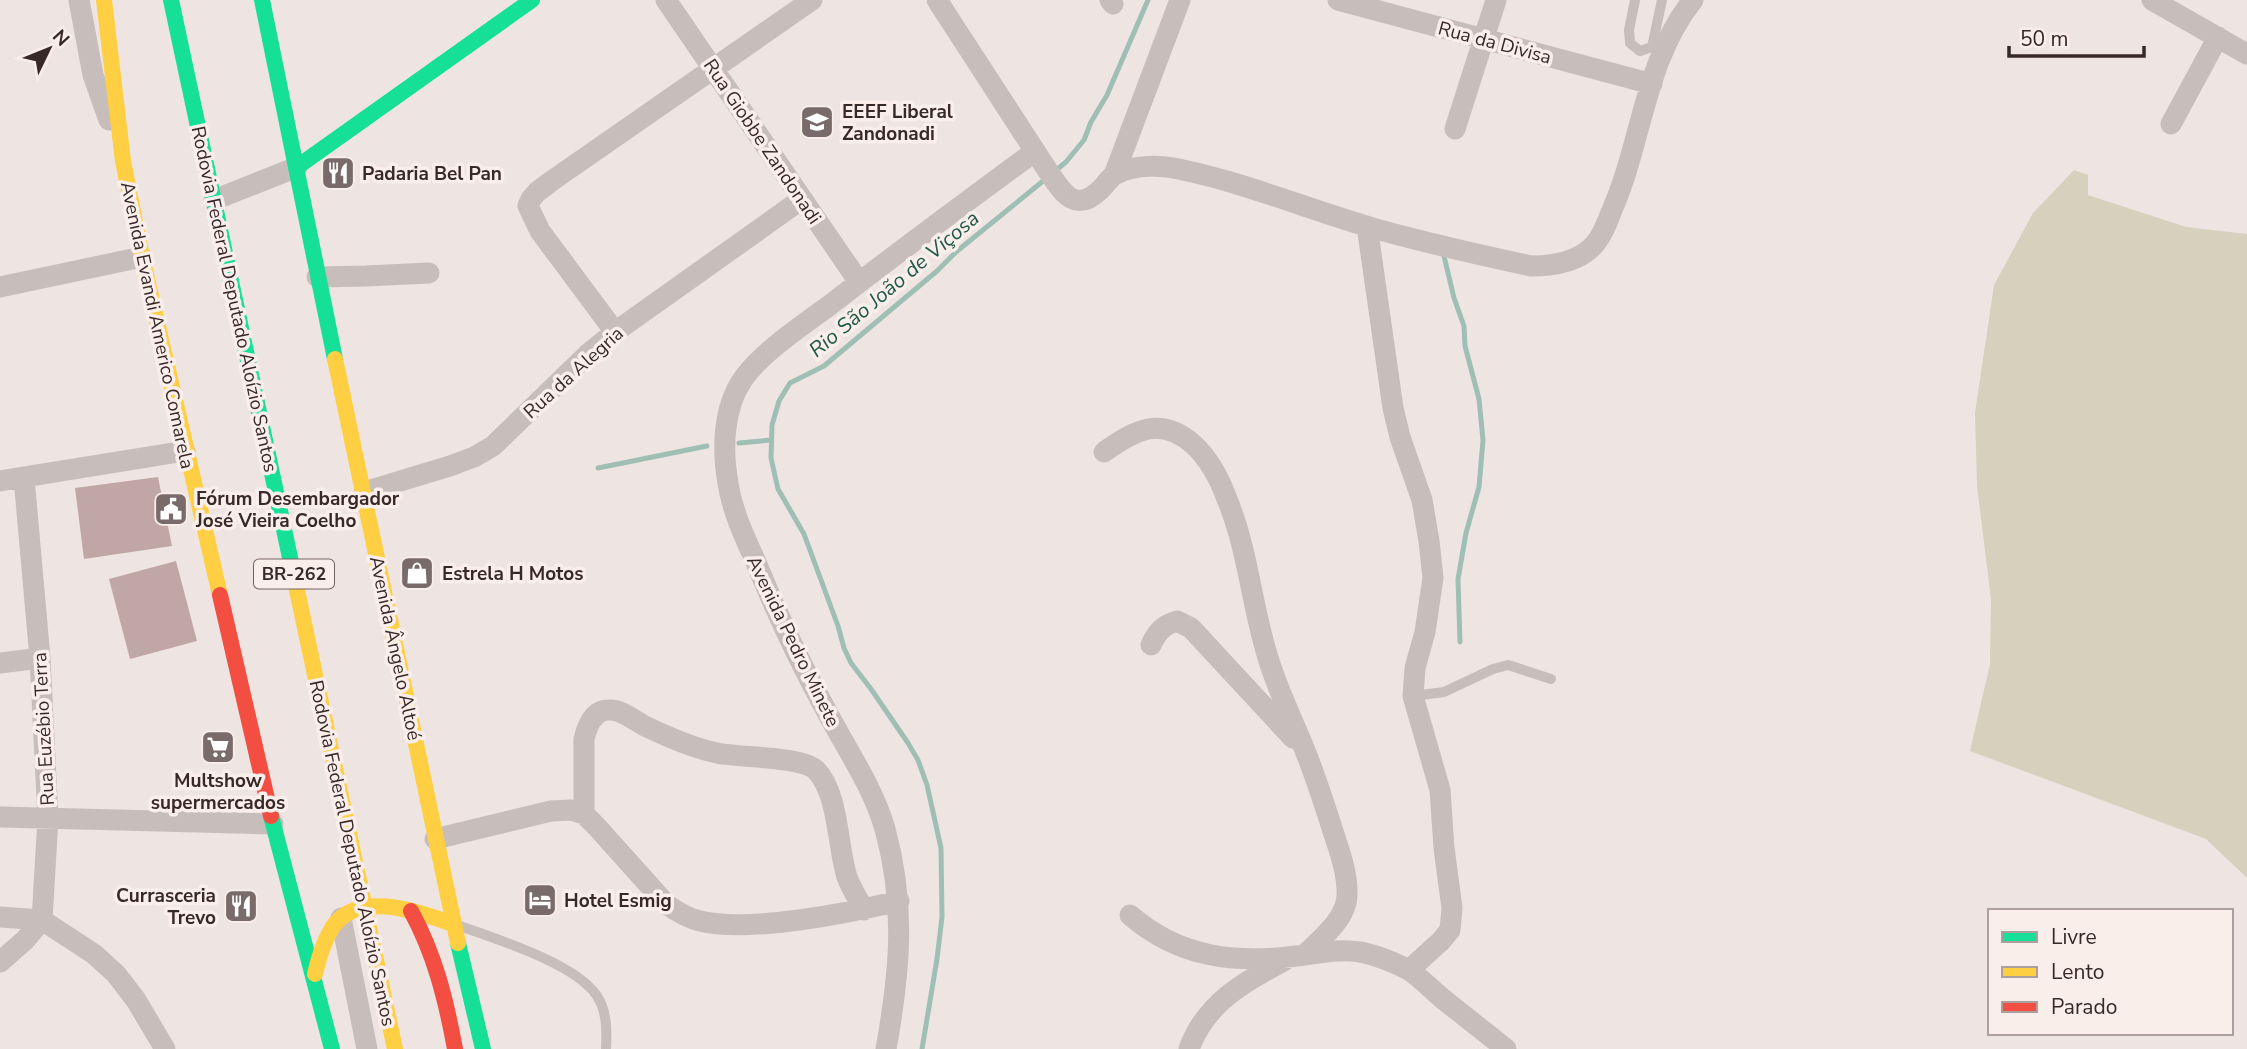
<svg xmlns="http://www.w3.org/2000/svg" width="2247" height="1049" font-family="'Nunito Sans',sans-serif">
<style>
.green{fill:#d5d1bd}
.lines{fill:none;stroke-linecap:round;stroke-linejoin:round}
.stream{stroke:#9fbfb4;stroke-width:5}
.building{fill:#c1a6a6}
.lane{stroke:#c7bdbb;stroke-width:10}
.street{stroke:#c7bdbb;stroke-width:21}
.fast{stroke:#16e098;stroke-width:16}
.slow{stroke:#ffcf43;stroke-width:16}
.jam{stroke:#f24e42;stroke-width:16}
.labels{text-anchor:middle;stroke-width:7;stroke-linejoin:round;paint-order:stroke}
.shield{fill:#faeeea;stroke:#726463;stroke-width:2}
.shield-label{font-size:18px;font-weight:bold;fill:#382929}
.street-label{font-size:19px;fill:#382929;stroke:#faeeea}
.poi-label{font-size:19px;font-weight:bold;fill:#382929;stroke:#faeeea;text-anchor:start}
.water-label{font-size:21px;font-style:italic;fill:#1f594a;stroke:#faeeea}
</style>
<rect width="100%" height="100%" fill="#eee5e2"/>
<!-- green -->
<path class="green" d="M2074,170L2088,175V195L2186,227L2247,234V878L2206,839L1970,751L1990,664L1991,599L1977,486L1975,413L1994,285L2033,213Z"/>
<g class="lines">
<!-- stream -->
<path class="stream" d="M1055,171L1066,162L1084,140L1091,122L1107,95L1148,0
M1444,256L1454,298L1464,326L1465,346L1479,399L1483,440L1479,487L1466,533L1458,579L1460,642
M739,443L771,440
M598,468L707,446
M922,1049L937,959L942,917L941,848L927,785L918,760L908,743L871,689L851,663L844,648L838,626L804,534L778,489L771,458L772,425L779,401L790,383L824,366L937,271L956,252L1048,177"/>
</g>
<!-- building -->
<path class="building" d="M158,477L172,546L84,559L75,488Z
M176,561L197,641L130,659L109,579Z"/>
<g class="lines">
<!-- lane -->
<path class="lane" d="M1635,0L1629,30L1630,43L1640,51L1666,42
M1652,47L1662,0
M1413,696L1444,692L1493,669L1508,665L1551,679
M457,925C493,938 576,963 597,996C607,1011 607,1031 606,1049"/>
<!-- street -->
<path class="street" d="M79,0L93,75L109,120
M666,0L859,282
M937,0L1046,168C1061,190 1074,216 1101,189C1106,184 1110,177 1116,174C1136,164 1162,165 1183,170C1245,183 1305,208 1366,226C1420,242 1476,254 1531,266C1552,266 1575,263 1591,248C1601,239 1607,223 1612,210C1642,142 1645,59 1693,0
M1110,0L1113,4
M1338,0L1652,84
M2152,0L2247,54
M2171,124L2218,37
M1455,129L1496,0
M1114,175L1180,0
M214,200L297,167
M1367,226L1393,408L1400,437L1422,500L1429,541L1433,578L1425,632L1415,668L1413,696L1440,790L1444,848L1452,908L1450,930L1441,941L1409,970
M317,277L366,276L429,273
M0,287L142,257
M615,332L540,231L528,206L531,199L537,192L553,180L812,0
M1104,452C1135,430 1161,415 1194,445C1209,459 1220,480 1227,499C1249,552 1252,611 1270,664C1280,695 1294,723 1306,753C1316,778 1324,803 1332,828C1339,850 1348,873 1347,896C1346,920 1320,939 1305,955
M0,481L185,451
M364,492L450,466L474,457L493,446L588,354L615,332L802,199
M1151,645C1157,632 1163,625 1177,621L1191,628L1293,738
M0,663L40,658
M584,814V739C587,726 593,710 609,710C622,709 636,722 647,727C670,738 693,748 717,753C739,758 802,756 816,770C839,794 837,845 847,877C851,888 858,899 864,910
M0,817L273,824
M435,839L551,811L571,810L584,814L597,827L666,904C676,911 687,918 700,921C750,933 848,913 899,901
M1130,915C1178,957 1234,964 1296,956C1316,954 1340,948 1360,952C1373,954 1399,964 1410,971C1422,979 1432,990 1443,999C1464,1016 1485,1032 1506,1049
M0,917L42,920L94,954L116,974L136,1000L165,1049
M341,918L367,1049
M0,962L25,940L42,920L48,818L40,658L24,478
M886,1049C900,971 906,906 885,829C873,787 847,750 827,712C800,663 776,612 755,560C744,536 732,510 728,483C722,449 723,408 743,379C761,353 804,324 830,305C897,253 966,202 1034,152
M1189,1049C1205,1004 1243,982 1284,961"/>
<!-- fast -->
<path class="fast" d="M171,0L295,581
M262,0L335,359
M297,167L532,0
M271,816L332,1049
M458,943L483,1049"/>
<!-- slow -->
<path class="slow" d="M104,0L123,161L142,257L220,595
M335,359L458,943
M295,581L395,1049
M315,974C319,958 323,943 332,928C358,889 418,912 453,924"/>
<!-- jam -->
<path class="jam" d="M220,595L271,816
M411,911C435,955 446,1000 455,1049"/>
</g>
<!-- icons -->
<defs>
<g id="school-square" transform="scale(1.75)"><rect x="-9" y="-9" width="18" height="18" rx="4" fill="#786b6a" stroke="#faeeea"/><path d="M0-5L7-2L0 1L-7-2ZM-4 1L0 2.5L4 1V4Q0 6-4 4Z" fill="#fff"/></g>
<g id="restaurant-square" transform="scale(1.75)"><rect x="-9" y="-9" width="18" height="18" rx="4" fill="#786b6a" stroke="#faeeea"/><path d="M-5-6h1v4h1v-4h1v4h1v-4h1v5L-1.5 .5V6h-2V.5L-5-1ZM5-6V6H3V1.5H1.5Q1.5-4 5-6Z" fill="#fff"/></g>
<g id="civic-square" transform="scale(1.75)"><rect x="-9" y="-9" width="18" height="18" rx="4" fill="#786b6a" stroke="#faeeea"/><path d="M-.6-6.5H3V-4.5H.6V-3L4-1V1h2V6H-6V1h2V-1L-.6-3ZM-1.2 2.5V6h2.4V2.5Z" fill="#fff"/></g>
<g id="shop-square" transform="scale(1.75)"><rect x="-9" y="-9" width="18" height="18" rx="4" fill="#786b6a" stroke="#faeeea"/><path d="M-5-2.5h2.3a2.7 3.5 0 0 1 5.4 0H5L5.5 6h-11ZM-1.5-2.5h3a1.5 2.3 0 0 0-3 0Z" fill="#fff"/></g>
<g id="supermarket-square" transform="scale(1.75)"><rect x="-9" y="-9" width="18" height="18" rx="4" fill="#786b6a" stroke="#faeeea"/><path d="M-6-5.5h2.5l.6 2H6L4.5 2H-2.5L-4.4-4H-6ZM-1.5 3.2a1.3 1.3 0 1 0 .1 0ZM3 3.2a1.3 1.3 0 1 0 .1 0Z" fill="#fff"/></g>
<g id="hotel-square" transform="scale(1.75)"><rect x="-9" y="-9" width="18" height="18" rx="4" fill="#786b6a" stroke="#faeeea"/><path d="M-6-4.5h1.5V1H6V5H4.5V3h-9V5H-6ZM-4 0a1.8 1.8 0 1 1 3.6 0ZM.5 0V-2.5h3Q6-2.5 6 0Z" fill="#fff"/></g>
</defs>
<g fill-rule="evenodd">
<use href="#school-square" x="817" y="122"/>
<use href="#restaurant-square" x="338" y="173"/>
<use href="#civic-square" x="171" y="509"/>
<use href="#shop-square" x="417" y="573"/>
<use href="#supermarket-square" x="218" y="747"/>
<use href="#hotel-square" x="540" y="900"/>
<use href="#restaurant-square" x="241" y="906"/>
</g>
<g class="labels">
<!-- shield labels -->
<rect class="shield" x="254" y="559.5" width="80" height="29" rx="5"/>
<g class="shield-label">
<text x="294" y="580">BR-262</text>
</g>
<!-- street labels -->
<g class="street-label">
<text transform="translate(1495 42) rotate(15)" y="7">Rua da Divisa</text>
<text transform="translate(763 141) rotate(56)" y="7">Rua Giobbe Zandonadi</text>
<text transform="translate(235 299) rotate(78)" y="7">Rodovia Federal Deputado Aloízio Santos</text>
<text transform="translate(158 325) rotate(78)" y="7">Avenida Evandi Americo Comarela</text>
<text transform="translate(573 372) rotate(-42)" y="7">Rua da Alegria</text>
<text transform="translate(794 641) rotate(64)" y="7">Avenida Pedro Minete</text>
<text transform="translate(396 648) rotate(78)" y="7">Avenida Ângelo Altoé</text>
<text transform="translate(43 729) rotate(-93)" y="7">Rua Euzébio Terra</text>
<text transform="translate(353 853) rotate(78)" y="7">Rodovia Federal Deputado Aloízio Santos</text>
</g>
<!-- poi labels -->
<g class="poi-label">
<text x="842" y="118">EEEF Liberal<tspan x="842" dy="22">Zandonadi</tspan></text>
<text x="362" y="180">Padaria Bel Pan</text>
<text x="196" y="505">Fórum Desembargador<tspan x="196" dy="22">José Vieira Coelho</tspan></text>
<text x="442" y="580">Estrela H Motos</text>
<text x="218" y="787" text-anchor="middle">Multshow<tspan x="218" dy="22">supermercados</tspan></text>
<text x="216" y="902" text-anchor="end">Currasceria<tspan x="216" dy="22">Trevo</tspan></text>
<text x="564" y="907">Hotel Esmig</text>
</g>
<!-- water labels -->
<g class="water-label">
<text transform="translate(894 284) rotate(-40)" y="7">Rio São João de Viçosa</text>
</g>
</g>
<!-- legend -->
<rect x="1988" y="909" width="245" height="126" fill="#faeeea" stroke="#ac9f9d" stroke-width="2"/>
<rect x="2002" y="932" width="35" height="10" fill="#16e098" stroke="#ac9f9d" stroke-width="2"/>
<text x="2051" y="944" font-size="21" fill="#382929">Livre</text>
<rect x="2002" y="967" width="35" height="10" fill="#ffcf43" stroke="#ac9f9d" stroke-width="2"/>
<text x="2051" y="979" font-size="21" fill="#382929">Lento</text>
<rect x="2002" y="1002" width="35" height="10" fill="#f24e42" stroke="#ac9f9d" stroke-width="2"/>
<text x="2051" y="1014" font-size="21" fill="#382929">Parado</text>
<!-- north arrow -->
<g transform="translate(49 49) rotate(47)" stroke="#faeeea" stroke-width="5" paint-order="stroke">
<path d="M0-5L12 26L0 18L-12 26Z" fill="#382929"/>
<text y="-10" font-size="19" font-weight="bold" text-anchor="middle" fill="#382929">N</text>
</g>
<!-- scale -->
<path d="M2009 46v10h135v-10" fill="none" stroke="#382929" stroke-width="3.5"/>
<text x="2020" y="46" font-size="21" fill="#382929" stroke="#faeeea" stroke-width="5" paint-order="stroke">50 m</text>
</svg>
